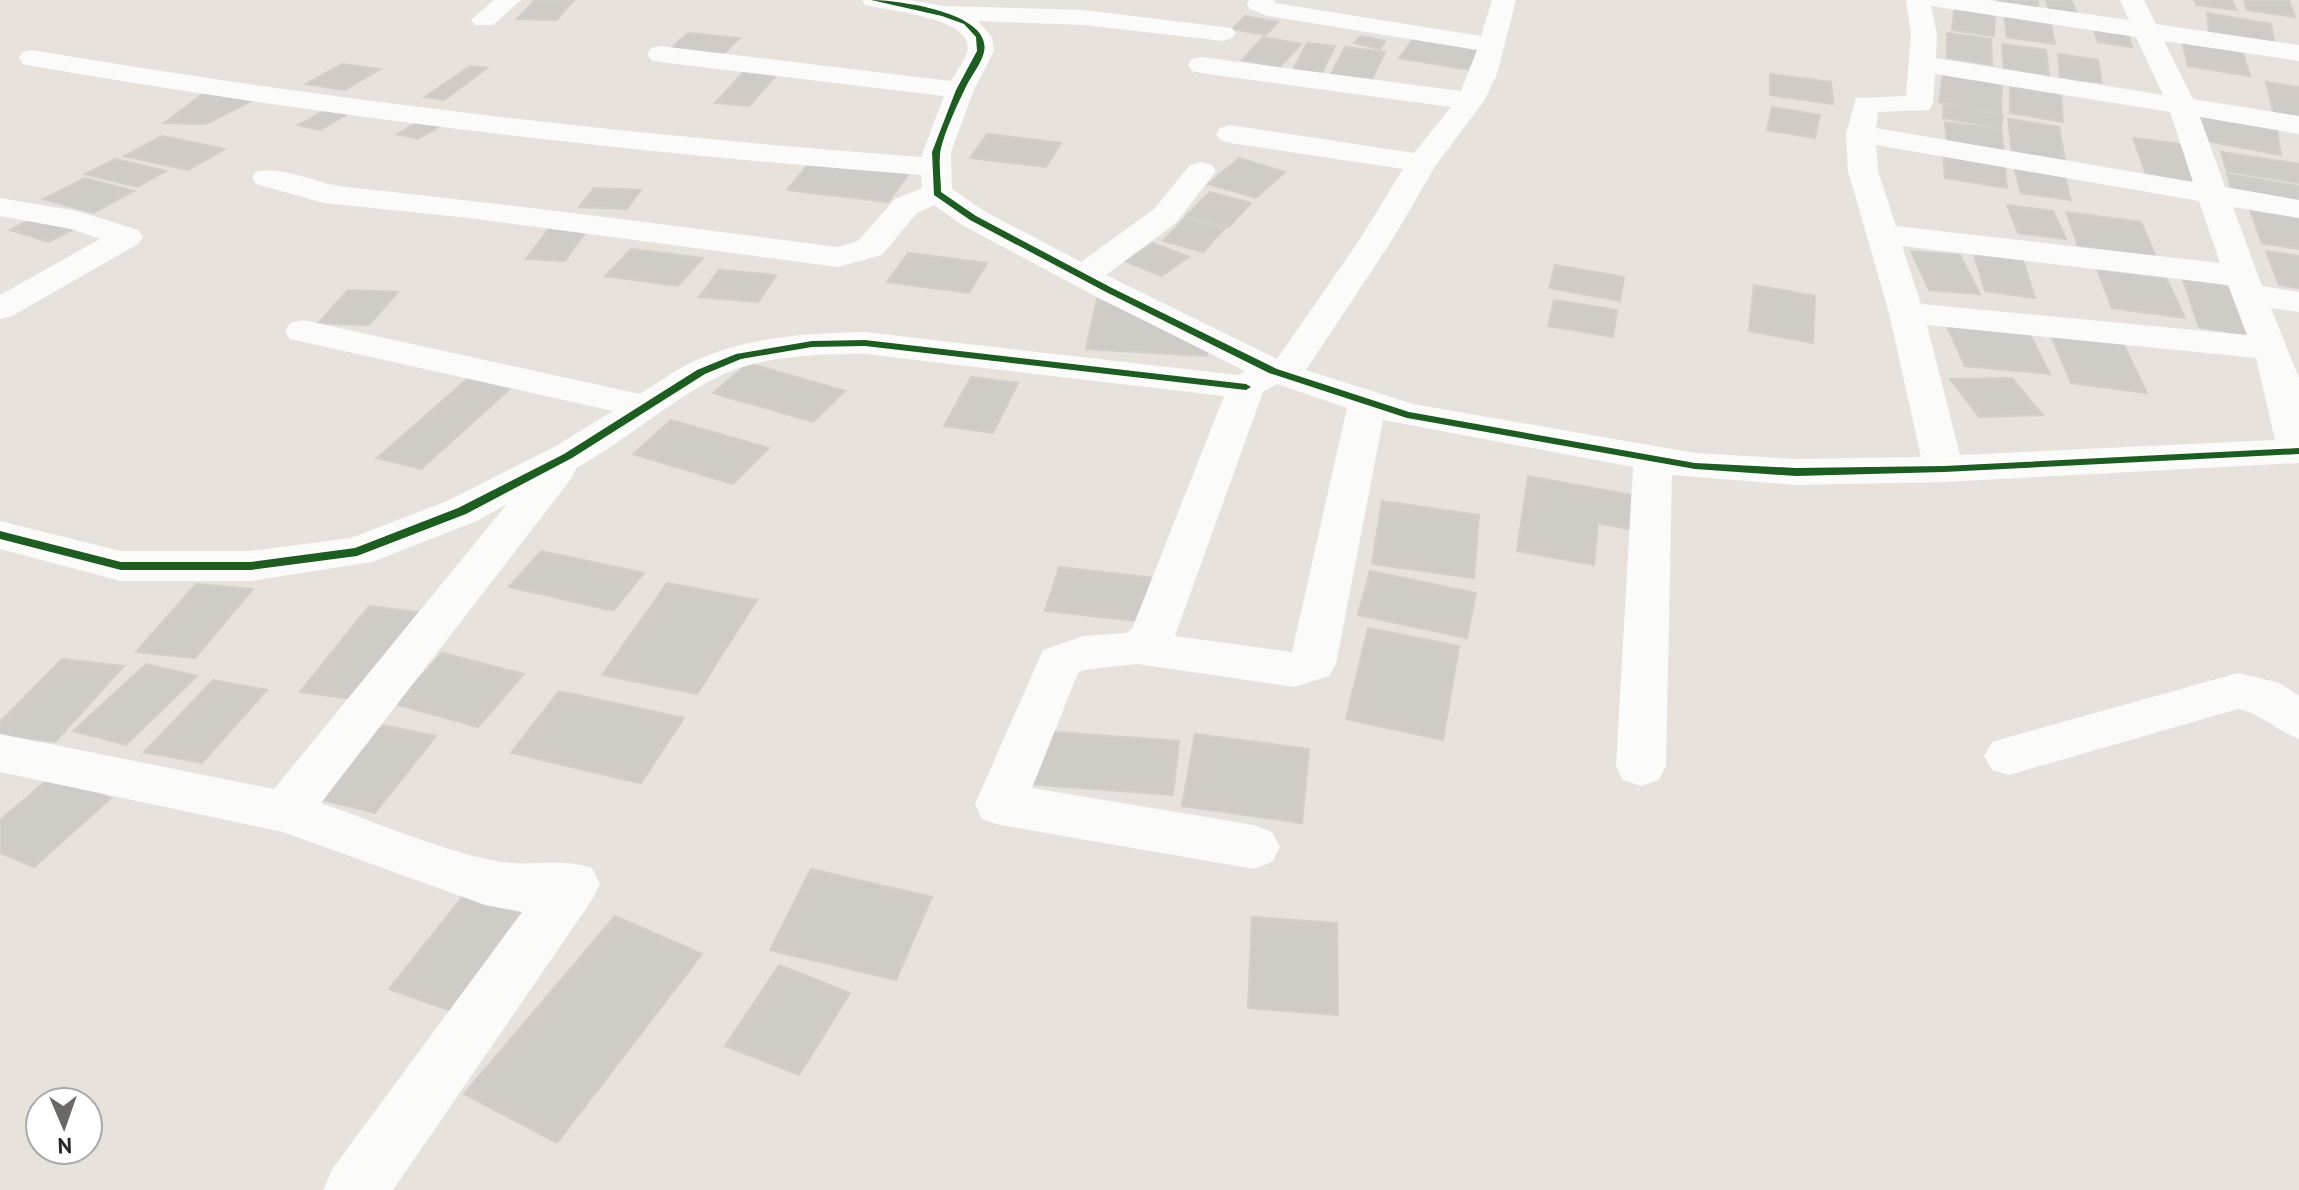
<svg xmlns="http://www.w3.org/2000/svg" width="2299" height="1190" font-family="'PT Sans',sans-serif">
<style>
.building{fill:#cfccc8;stroke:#d2cec8;stroke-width:2}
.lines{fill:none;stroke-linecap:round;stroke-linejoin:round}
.minor{fill:#fbfbfa;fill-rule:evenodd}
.cycleway-casing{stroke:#fff;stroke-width:5}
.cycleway{fill:#1b5e20;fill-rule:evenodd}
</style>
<rect width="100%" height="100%" fill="#e7e2dc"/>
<!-- building -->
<path class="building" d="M1998,0H2038L2039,9L1998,3Z
M2046,0H2071L2077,14L2049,10Z
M2194,0H2232L2237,10L2197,5Z
M2244,0H2289L2295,17L2247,10Z
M534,1H573L557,20L517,19Z
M1955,4L1995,11L1994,36L1952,30Z
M2207,13L2271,24L2275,45L2209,34Z
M2004,14L2050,20L2055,44L2007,37Z
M1245,16L1278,22L1266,35L1232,29Z
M2094,30L2128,34L2132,47L2098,42Z
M688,33L740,38L721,56L668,51Z
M1947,33L1991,39L1992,65L1947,58Z
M1361,36L1385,41L1380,49L1354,43Z
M1263,37L1301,44L1280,67L1242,60Z
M1413,39L1482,51L1470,70L1399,58Z
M2182,41L2242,50L2250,76L2188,66Z
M1307,43L1335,46L1321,75L1292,72Z
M2002,44L2046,50L2049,75L2004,68Z
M1345,47L1385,52L1372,79L1331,74Z
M2058,54L2098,60L2102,83L2060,77Z
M342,64L380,69L345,90L306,84Z
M470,66L487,68L444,100L425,97Z
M747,68L780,71L749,106L715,103Z
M1943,73L2002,82L2001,113L1939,102Z
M1770,74L1831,82L1833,104L1770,95Z
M2266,82L2299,87V119L2274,115Z
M2010,87L2061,95L2063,122L2010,113Z
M204,93L263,95L206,124L164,123Z
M335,105L356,109L320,130L298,125Z
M1944,105L2003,115L2001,128L1943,118Z
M1772,107L1820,115L1815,138L1767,130Z
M428,116L449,121L418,139L397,134Z
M2199,116L2277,130L2281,155L2201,140Z
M2008,119L2059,127L2065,161L2012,152Z
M1945,122L2001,130L2004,151L1947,143Z
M987,134L1061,143L1046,167L970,158Z
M162,136L225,149L188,170L124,156Z
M2133,138L2186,145L2201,182L2146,174Z
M1943,152L2004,161L2007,188L1945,178Z
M2221,152L2299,164V183L2227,171Z
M1239,158L1285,172L1256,198L1208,184Z
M115,159L166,171L137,187L85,174Z
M810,162L909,173L888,202L787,190Z
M2014,167L2064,174L2071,200L2021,193Z
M2227,174L2299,186V205L2233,194Z
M85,178L134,191L93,213L43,199Z
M594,188L641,190L627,209L579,207Z
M1210,192L1251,203L1229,227L1186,216Z
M2007,205L2053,211L2066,239L2018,233Z
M2250,210L2299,218V249L2262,243Z
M2066,212L2141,222L2156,257L2078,246Z
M35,217L74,229L49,242L10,230Z
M1185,218L1225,228L1203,252L1163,241Z
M550,227L588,229L565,261L526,259Z
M1153,243L1189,257L1161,276L1125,261Z
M631,249L703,258L678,286L605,276Z
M1911,251L1960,255L1980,294L1929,290Z
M2266,251L2299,256V288L2279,285Z
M908,253L987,263L969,293L887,282Z
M1974,254L2023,261L2035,298L1985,291Z
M1555,265L1624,277L1620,301L1549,288Z
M2097,269L2166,278L2185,318L2112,308Z
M719,270L776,275L758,302L699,297Z
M2183,280L2242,289L2260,337L2199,327Z
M1754,285L1815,296L1813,343L1749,331Z
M348,290L398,292L369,325L318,323Z
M1097,299L1208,347L1207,356L1086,349Z
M1554,300L1617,310L1613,337L1548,326Z
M1944,320L2026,327L2050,374L1965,366Z
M2048,328L2120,337L2147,393L2071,383Z
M748,363L845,391L813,422L713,393Z
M971,377L1018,383L993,433L944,426Z
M2012,378L2043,415L1979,417L1950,379Z
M467,379L510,389L421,469L377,458Z
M671,420L769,448L733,484L633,454Z
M1528,476L1643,497L1642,532L1598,523L1594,565L1517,551Z
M1382,501L1479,515L1474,578L1372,564Z
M541,551L644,573L613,611L509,587Z
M1059,567L1164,579L1145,622L1045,611Z
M1370,571L1476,593L1467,638L1358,615Z
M667,583L757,600L697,694L602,675Z
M196,584L253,589L195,658L136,652Z
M369,606L425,613L359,700L300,692Z
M1368,628L1459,646L1443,740L1346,719Z
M442,653L524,674L478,727L395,704Z
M62,659L124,666L55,742L0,735V722Z
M146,664L197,676L126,745L73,731Z
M213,680L267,690L202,763L144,752Z
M559,691L684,718L641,783L511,753Z
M377,724L436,736L375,813L314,798Z
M1039,731L1179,741L1173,795L1028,784Z
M1195,734L1309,749L1302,823L1182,806Z
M52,776L111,798L34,867L0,853V820Z
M811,869L932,897L896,980L770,950Z
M465,894L528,915L454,1012L389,989Z
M615,916L702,954L557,1143L464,1094Z
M1252,917L1337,923L1338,1015L1248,1008Z
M779,965L850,993L799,1075L725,1046Z"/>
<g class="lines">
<!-- minor -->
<path class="minor" d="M494,0H521L493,25H475L471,20Z
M862,0H911L944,6L1084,10L1232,28L1236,33L1232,38L1223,41L1084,25L978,21L992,37L994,51L974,90L951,152L952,189L984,211L1081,262L1154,209L1190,165L1201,162L1212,165L1216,171L1176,223L1106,275L1277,359L1360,239L1403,169L1230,143L1220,140L1216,134L1220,128L1230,125L1414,153L1451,107L1201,73L1192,71L1188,65L1192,59L1201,57L1461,91L1477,50L1268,16L1250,9L1247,4L1249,0H1274L1275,3L1481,36L1492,0H1516L1497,74L1484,101L1436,165L1392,240L1306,370L1413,404L1695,453L1796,459L1921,457L1889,313L1848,171L1846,134L1856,98L1906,96L1911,34L1906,0H1988L2129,20L2120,0H2144L2156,24L2299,45V61L2164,41L2193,99L2299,116V134L2200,117L2225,187L2299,200V218L2233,207L2262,286L2299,292V312L2271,308L2299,378V463L1944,482L1796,485L1672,475L1666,766L1659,780L1641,786L1623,780L1616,766L1633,467L1383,420L1336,664L1329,676L1294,687L1137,664L1084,670L1078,673L1032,788L1254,825L1272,832L1280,847L1272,862L1254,869L1000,825L982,819L975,804L1043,650L1083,636L1126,633L1132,629L1224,396L865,354C826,354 787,355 749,365C694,379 629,440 576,468L571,479L321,803C376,822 439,850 496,861C529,868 560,857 592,868L600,884L592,900L393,1190H323L333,1168L522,912L485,905L283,832L0,772V734L274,789L507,504L477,521L372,562L251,581H121L0,549V521L121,551H251L351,538L447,501L554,447L613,411L290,339L285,331L290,323L303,320L640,394C656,384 671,373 688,364C742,337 806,333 865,332L1238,375L1245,371L1097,297L962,225L934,205L917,213L882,255L838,267L469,218L324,203L256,184L252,178L256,172C283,165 318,184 345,187C510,204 673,226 837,247L858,241L895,199L922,188L921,175C624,152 326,117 32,66L23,64L19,58L23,52L32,50C326,100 624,135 921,157L944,96L660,62L651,60L647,54L651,48L660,46L951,81C956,72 964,62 967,52C977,18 888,11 865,5ZM1931,6L2136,37L2163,95L1936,58L1937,34ZM1935,74L2170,112L2193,182L1876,128L1878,112L1929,110L1933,104ZM1876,145L2199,201L2220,263L1896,226L1878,171ZM1902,246L2228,285L2247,335L1921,304ZM1927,325L2256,358L2275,440L1960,455ZM1277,384L1347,408L1292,652L1175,636L1263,392Z
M0,198L77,211L138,230L143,237L138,244L12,316L0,319V295L100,239L71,229L0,216Z
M2238,673L2280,683L2299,696V739C2277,731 2260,713 2238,709L2009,775L1992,770L1984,756L1992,742L2009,737Z"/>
<!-- cycleway casing -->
<g class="cycleway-casing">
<path id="cycleway" d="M871,0C896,0 993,12 984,52C981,65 969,78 964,91C957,105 941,140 940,155C939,167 941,180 941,192L976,216L1112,288L1277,369L1409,412L1695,463L1796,468L1944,466L2299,448V454L1944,472L1796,476L1695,469L1407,418L1269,373L1106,292L970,220L934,195L932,152L956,90L977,51L976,37L964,24L942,16Z
M865,340L1246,384L1251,387L1246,390L865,346L812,347L741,359L705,374L572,458L466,514L357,556L251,570H121L0,539V531L121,562H251L355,548L458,508L564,454L697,370L736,354L812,341Z"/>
</g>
<!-- cycleway -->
<use href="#cycleway" class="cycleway"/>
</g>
<!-- north arrow -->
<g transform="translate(64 1126) rotate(178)"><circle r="38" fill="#ffffff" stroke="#a9a9a9" stroke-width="2"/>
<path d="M0-6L14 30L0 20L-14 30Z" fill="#6b6967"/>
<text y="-12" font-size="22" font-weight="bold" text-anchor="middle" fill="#282828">N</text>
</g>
</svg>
